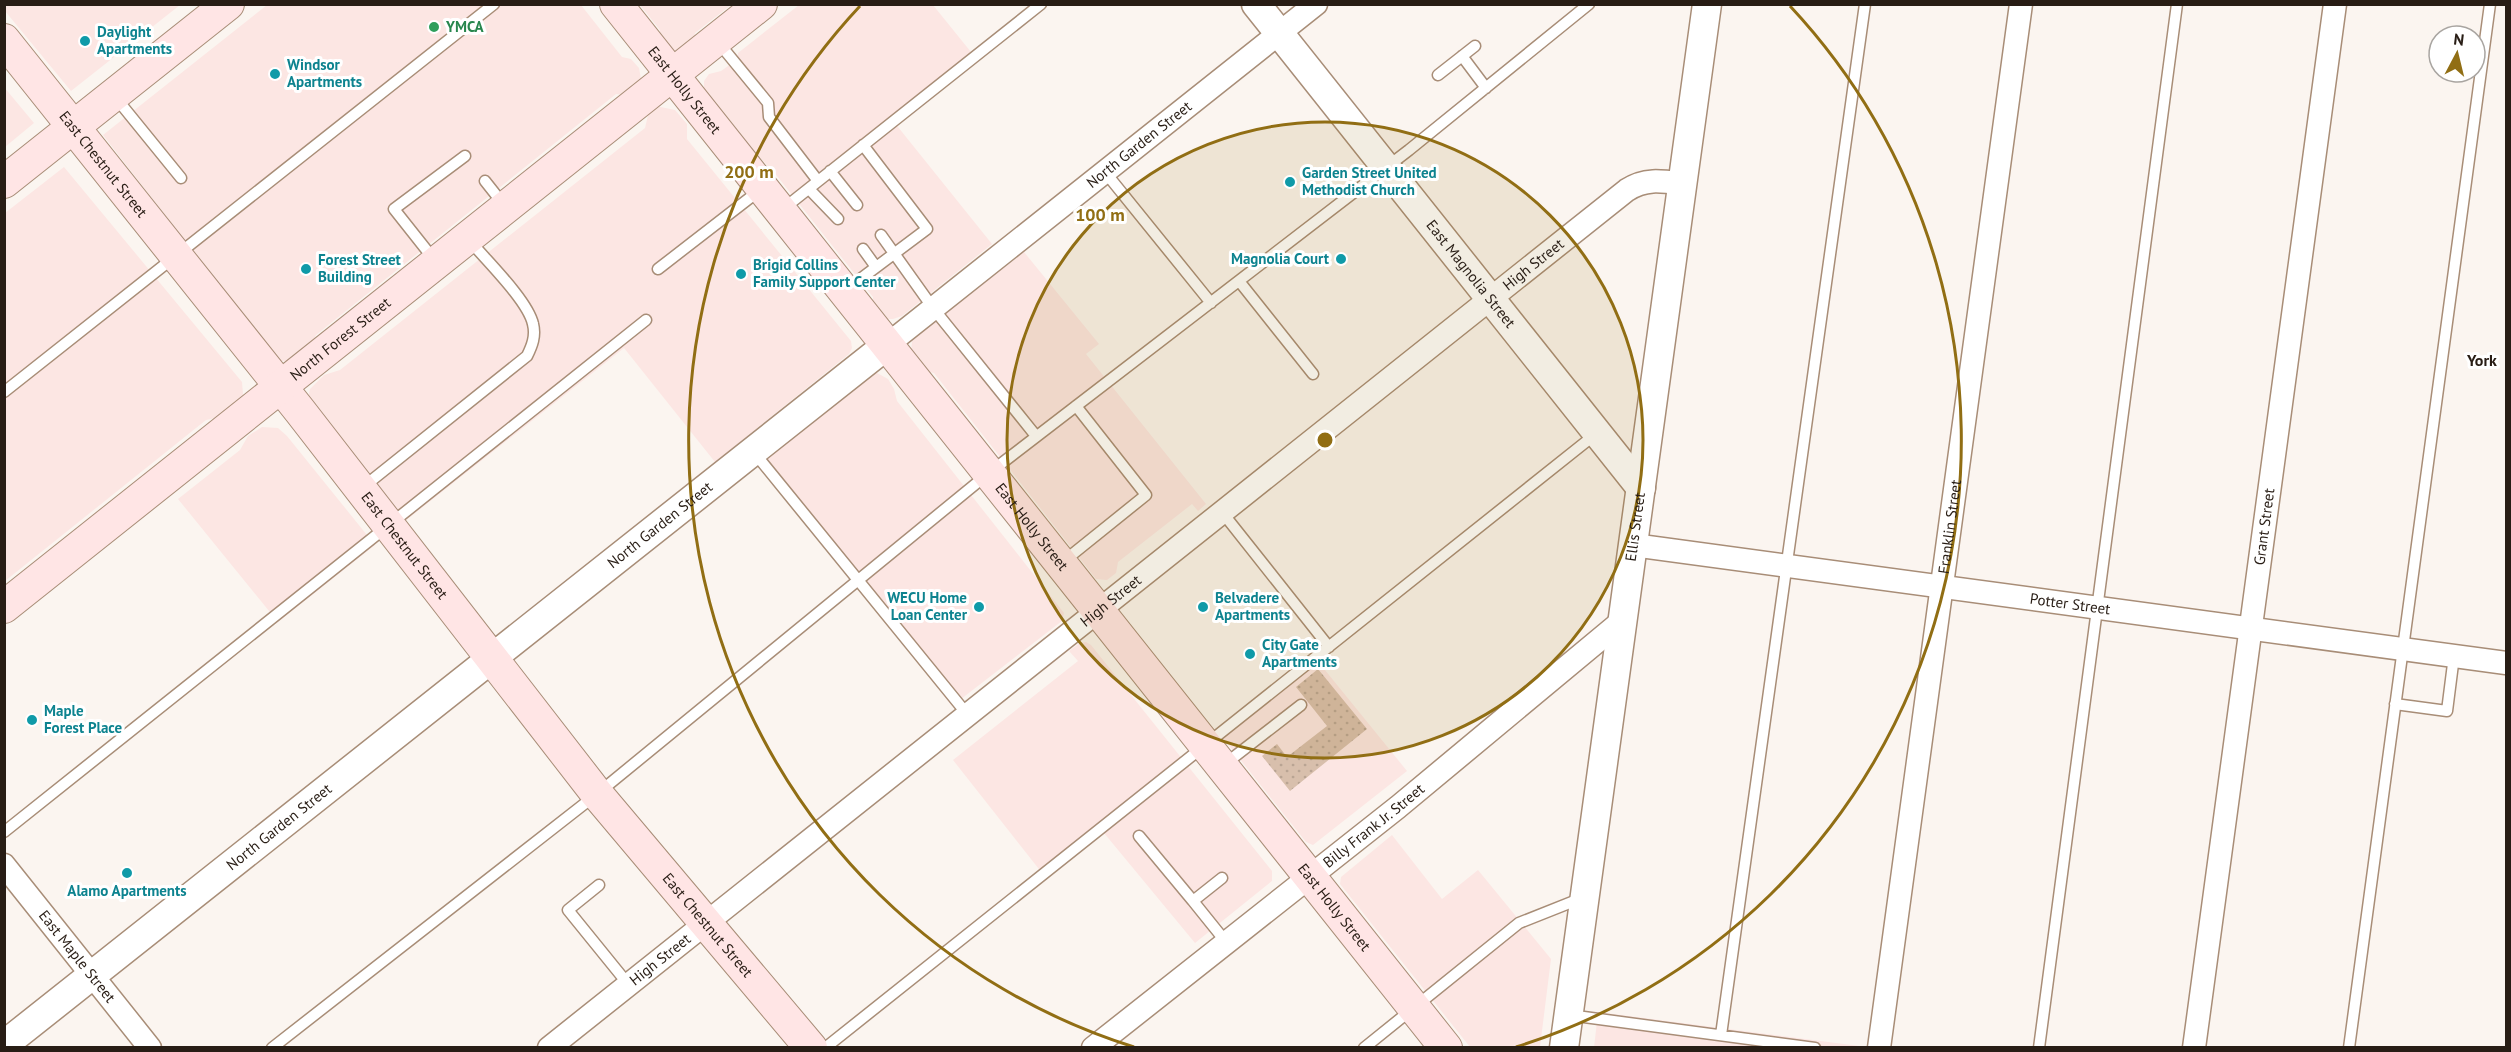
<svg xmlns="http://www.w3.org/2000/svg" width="2511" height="1052" font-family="'PT Sans',sans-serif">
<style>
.commercial{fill:#fce6e3}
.green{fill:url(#green-dots)}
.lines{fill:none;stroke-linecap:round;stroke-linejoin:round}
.service-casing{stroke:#a88d77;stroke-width:13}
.minor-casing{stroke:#a88d77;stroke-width:25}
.tertiary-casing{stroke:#a88d77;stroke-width:31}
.secondary-casing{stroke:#a88d77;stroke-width:34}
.service{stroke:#fff;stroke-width:10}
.minor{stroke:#fff;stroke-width:22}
.tertiary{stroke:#fff;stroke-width:28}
.secondary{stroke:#ffe5e5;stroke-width:32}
.ring{fill:none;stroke:#916e14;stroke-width:3}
.leisure-dot{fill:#2e9e5b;stroke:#fff;stroke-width:2}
.culture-dot{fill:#0f9aa8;stroke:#fff;stroke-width:2}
.labels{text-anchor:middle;stroke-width:6;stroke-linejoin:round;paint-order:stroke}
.leisure-label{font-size:15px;font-weight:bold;fill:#27864d;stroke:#fff;text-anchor:start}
.culture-label{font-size:15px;font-weight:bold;fill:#0d838f;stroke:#fff;text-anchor:start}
.street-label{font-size:15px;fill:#281d15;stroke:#fff}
.neighbourhood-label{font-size:16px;font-weight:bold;fill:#281d15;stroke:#fff}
.centre{fill:#916e14;stroke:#fff;stroke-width:3}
.ring-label{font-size:18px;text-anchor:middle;font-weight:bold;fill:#916e14;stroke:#fff;stroke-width:6;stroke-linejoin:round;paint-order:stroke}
</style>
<defs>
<pattern id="green-dots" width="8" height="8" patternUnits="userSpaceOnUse" patternTransform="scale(1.5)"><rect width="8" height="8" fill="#d8bfac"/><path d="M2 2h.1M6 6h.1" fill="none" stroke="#b9a493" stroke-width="1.8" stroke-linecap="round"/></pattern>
</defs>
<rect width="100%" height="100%" fill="#fbf5f0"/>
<!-- commercial -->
<path class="commercial" d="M4,5L5,4L180,5L71,91L5,11Z
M267,5H581L622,57L631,59L639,68L641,79L639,84L624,95L616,94L316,335L308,350L291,361H278L103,135Z
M640,5H731L695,33L694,43L683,50L676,51L669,49L660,41V30Z
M799,5H933L975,57L894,122L992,244L902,316L893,319H884L873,308V297L777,176L708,102L704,94V81L709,74L721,71L738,59V53Z
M4,87L34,123L5,147H4Z
M656,106L675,110L687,124V139L851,341L852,348L849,354L715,462L624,348L400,525L308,397L310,389L324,375L340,370L645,128L649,111Z
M64,167L242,382L243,394L242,401L225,416L206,420L5,581V213Z
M1024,252L1099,344L1086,354L1206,504L1198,511L1192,504L1118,562L1116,573L1107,580L1096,579L934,373L921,370L911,354L912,341L917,336Z
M877,373L888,379L894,389L897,401L1064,613L1062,621L952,706L759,464L854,389L859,381L871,374Z
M262,427L278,428L287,436L375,545L278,622L178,499L240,450L248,436Z
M1086,642L1091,645L1272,871V881L1195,943L1104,833L1046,878L953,760L1078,661L1069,651L1080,643Z
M1316,659L1407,771L1313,845L1306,842L1219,733Z
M1392,835L1442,899L1478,870L1551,959L1540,1047H1470L1340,884L1341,877Z
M1598,1012L1867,1047L1594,1048Z"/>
<!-- green -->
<path class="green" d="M1318,669L1367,729L1290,791L1262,756L1277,744L1287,757L1327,726L1296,687Z"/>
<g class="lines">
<!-- service casing -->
<g class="service-casing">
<path id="service" d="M718,42L768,103L769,117L818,181
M1462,56L1486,88
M1438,75L1475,46
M116,98L181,178
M830,171L857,205
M1105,172L1211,303
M485,181L504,205
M809,189L838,219
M783,209L1041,4
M881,235L933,308L1036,436
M863,249L876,267
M436,262L394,209L465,156
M658,269L760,190
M1239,281L1313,374
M847,289L927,229L863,145
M4,392L494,4
M753,451L967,714
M362,488L527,356C532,346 536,336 533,324C528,301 487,261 470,241
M1222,512L1329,647
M1064,561L1146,495L1076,406
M2395,704L2447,711L2454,656
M1225,764L1301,705
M4,832L646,320
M1139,836L1193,901
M1222,878L1193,901L1226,942
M599,885L568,910L628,984
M1569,1015L1815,1048
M1721,1035L1865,4
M272,1048L597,794L989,473L1409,150L1589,4
M825,1048L1597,433
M1364,1048L1519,923L1582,898
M2039,1048L2177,4
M2349,1048L2490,4"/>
</g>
<!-- minor casing -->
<g class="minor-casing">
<g id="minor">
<path id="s1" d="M887,345L1316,4"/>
<path id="s2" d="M1633,545L2506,663"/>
<path id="s3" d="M4,865L150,1048"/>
<path id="s4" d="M549,1048L1627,190C1645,178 1662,181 1683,184"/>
<path id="s5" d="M1093,1048L1398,807L1623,620"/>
<path id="s6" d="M1879,1048L2021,4"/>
<path id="s7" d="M2194,1048L2335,4"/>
</g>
</g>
<!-- tertiary casing -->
<g class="tertiary-casing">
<g id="tertiary">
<path id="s8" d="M1256,4L1641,488"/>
<path id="s9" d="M4,1045L887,345"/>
<path id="s10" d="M1564,1048L1707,4"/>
</g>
</g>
<!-- secondary casing -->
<g class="secondary-casing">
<g id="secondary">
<path id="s11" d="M616,4L1446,1048"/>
<path id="s12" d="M4,40L300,411L597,794L811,1048"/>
<path d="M4,182L228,4"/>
<path id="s13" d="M4,607L761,4"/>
</g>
</g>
<!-- service -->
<use href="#service" class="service"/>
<!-- minor -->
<use href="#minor" class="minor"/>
<!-- tertiary -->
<use href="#tertiary" class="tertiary"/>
<!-- secondary -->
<use href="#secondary" class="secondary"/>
</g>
<!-- distance rings -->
<circle cx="1325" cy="440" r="318" fill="#916e14" fill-opacity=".12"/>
<g class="ring">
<circle cx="1325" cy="440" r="318"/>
<path d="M1134 1047A636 636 0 0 1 860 6M1790 6A636 636 0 0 1 1516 1047"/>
</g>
<!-- markers -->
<circle class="leisure-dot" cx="434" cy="27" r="6"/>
<g class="culture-dot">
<circle cx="85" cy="41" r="6"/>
<circle cx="275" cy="74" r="6"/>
<circle cx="1290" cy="182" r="6"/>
<circle cx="1341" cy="259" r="6"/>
<circle cx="306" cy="269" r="6"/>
<circle cx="741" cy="274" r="6"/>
<circle cx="979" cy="607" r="6"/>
<circle cx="1203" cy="607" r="6"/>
<circle cx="1250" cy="654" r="6"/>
<circle cx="32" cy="720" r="6"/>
<circle cx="127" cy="873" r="6"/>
</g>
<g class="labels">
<!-- leisure labels -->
<g class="leisure-label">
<text x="446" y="32">YMCA</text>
</g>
<!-- culture labels -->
<g class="culture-label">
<text x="97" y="37">Daylight<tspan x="97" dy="17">Apartments</tspan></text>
<text x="287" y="70">Windsor<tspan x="287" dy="17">Apartments</tspan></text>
<text x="1302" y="178">Garden Street United<tspan x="1302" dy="17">Methodist Church</tspan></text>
<text x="1329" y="264" text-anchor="end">Magnolia Court</text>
<text x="318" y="265">Forest Street<tspan x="318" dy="17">Building</tspan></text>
<text x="753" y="270">Brigid Collins<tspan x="753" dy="17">Family Support Center</tspan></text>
<text x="967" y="603" text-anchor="end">WECU Home<tspan x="967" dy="17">Loan Center</tspan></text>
<text x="1215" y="603">Belvadere<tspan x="1215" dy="17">Apartments</tspan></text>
<text x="1262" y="650">City Gate<tspan x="1262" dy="17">Apartments</tspan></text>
<text x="44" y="716">Maple<tspan x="44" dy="17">Forest Place</tspan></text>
<text x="127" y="896" text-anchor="middle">Alamo Apartments</text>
</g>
<!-- street labels -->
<g class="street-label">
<text dy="5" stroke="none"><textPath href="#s11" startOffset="110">East Holly Street</textPath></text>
<text dy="5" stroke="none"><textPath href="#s1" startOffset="322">North Garden Street</textPath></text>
<text dy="5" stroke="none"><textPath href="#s12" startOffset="159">East Chestnut Street</textPath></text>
<text dy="5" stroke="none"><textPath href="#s4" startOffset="1258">High Street</textPath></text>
<text dy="5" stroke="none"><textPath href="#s8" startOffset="345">East Magnolia Street</textPath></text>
<text dy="5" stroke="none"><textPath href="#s13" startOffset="430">North Forest Street</textPath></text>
<text dy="5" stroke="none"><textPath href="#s9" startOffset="837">North Garden Street</textPath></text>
<text dy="5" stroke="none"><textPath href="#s11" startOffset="668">East Holly Street</textPath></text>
<text dy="5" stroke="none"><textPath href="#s10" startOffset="526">Ellis Street</textPath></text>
<text dy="5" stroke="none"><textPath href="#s6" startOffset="526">Franklin Street</textPath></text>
<text dy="5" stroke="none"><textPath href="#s7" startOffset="526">Grant Street</textPath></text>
<text dy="5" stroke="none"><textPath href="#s12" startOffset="645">East Chestnut Street</textPath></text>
<text dy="5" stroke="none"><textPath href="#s4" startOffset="718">High Street</textPath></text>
<text dy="5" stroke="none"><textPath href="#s2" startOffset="441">Potter Street</textPath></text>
<text dy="5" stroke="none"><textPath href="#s5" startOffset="358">Billy Frank Jr. Street</textPath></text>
<text dy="5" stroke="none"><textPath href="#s9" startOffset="351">North Garden Street</textPath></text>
<text dy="5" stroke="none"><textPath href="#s11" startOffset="1154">East Holly Street</textPath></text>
<text dy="5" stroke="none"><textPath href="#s12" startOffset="1131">East Chestnut Street</textPath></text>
<text dy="5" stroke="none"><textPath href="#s3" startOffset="117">East Maple Street</textPath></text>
<text dy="5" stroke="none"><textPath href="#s4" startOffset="142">High Street</textPath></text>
</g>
<!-- neighbourhood labels -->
<g class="neighbourhood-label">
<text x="2482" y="366">York</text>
</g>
</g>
<circle cx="1325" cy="440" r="9" class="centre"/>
<g class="ring-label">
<text x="749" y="178">200 m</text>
<text x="1100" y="221">100 m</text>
</g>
<!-- border -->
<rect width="2511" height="1052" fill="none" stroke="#281d15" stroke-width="12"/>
<!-- north arrow -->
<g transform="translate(2457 54) rotate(7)"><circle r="28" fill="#ffffff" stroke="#a9a5a1" stroke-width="1.5"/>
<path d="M0-4.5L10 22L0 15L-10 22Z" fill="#916e14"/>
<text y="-9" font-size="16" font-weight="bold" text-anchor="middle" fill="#281d15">N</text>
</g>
</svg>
